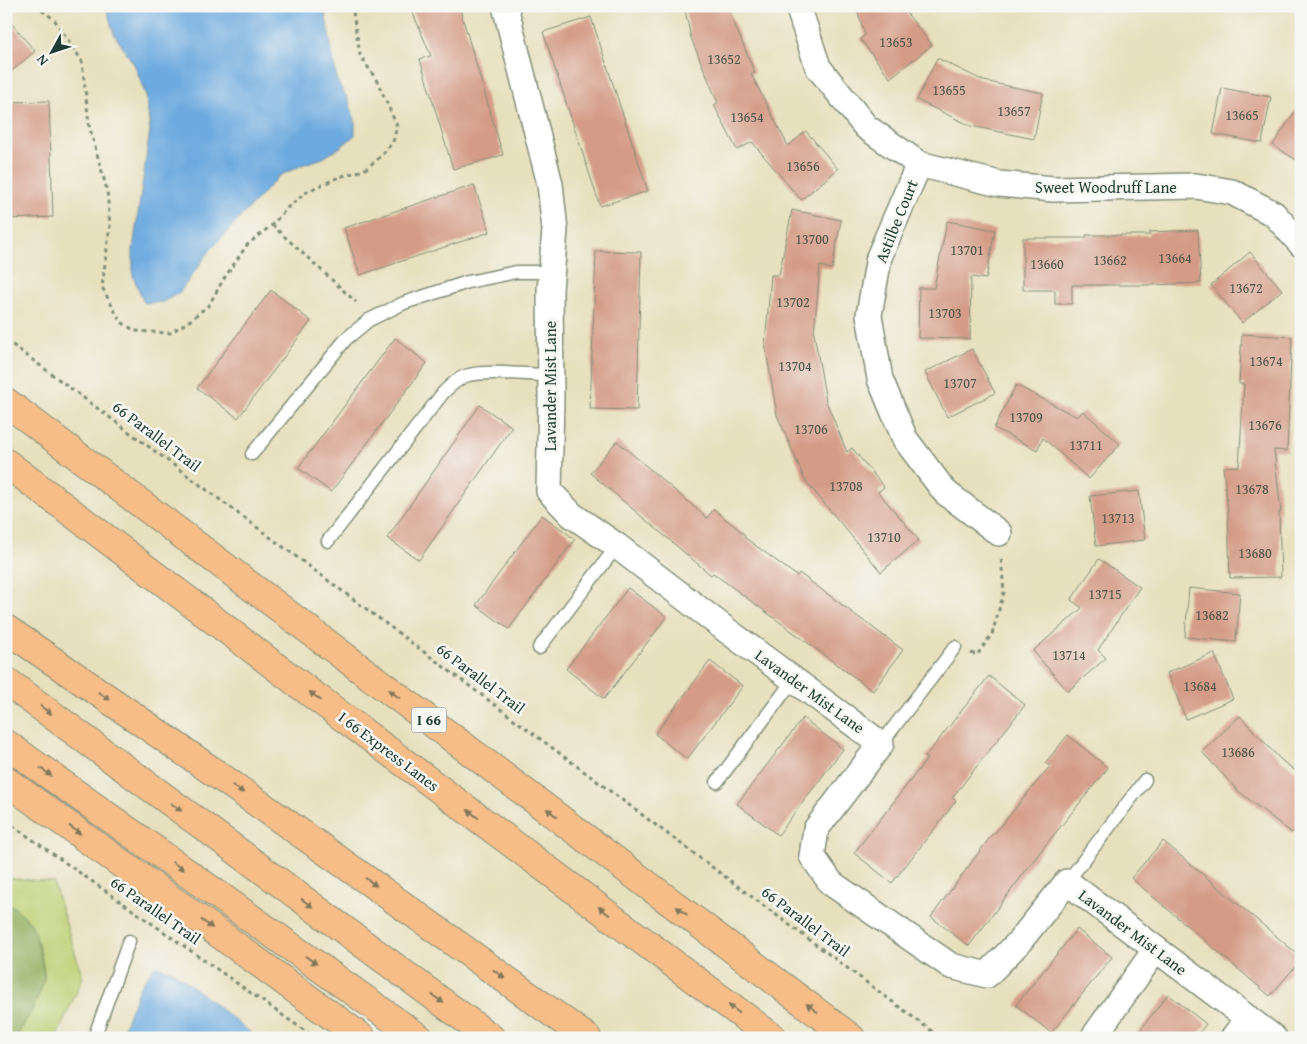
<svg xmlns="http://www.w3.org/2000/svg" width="1307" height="1044" font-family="'Gentium Book Plus',serif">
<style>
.green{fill:#bed074;stroke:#6e8654}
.forest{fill:#96b266;stroke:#5a784d}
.water{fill:#6daadf;stroke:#46748a}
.building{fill:#d49c87}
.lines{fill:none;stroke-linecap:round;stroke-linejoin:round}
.service-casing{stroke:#838e78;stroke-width:15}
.minor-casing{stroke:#838e78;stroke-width:28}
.motorway-casing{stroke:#838e78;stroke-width:30}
.path{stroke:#838e78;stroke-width:3;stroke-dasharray:4 4;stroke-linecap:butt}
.service{stroke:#fff;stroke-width:12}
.minor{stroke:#fff;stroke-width:25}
.motorway{stroke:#f7bd88;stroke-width:28}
.oneway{fill:#80775a}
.labels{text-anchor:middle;stroke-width:5;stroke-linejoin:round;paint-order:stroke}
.number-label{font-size:14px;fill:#4c5549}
.shield{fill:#f6f6f2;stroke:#60746d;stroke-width:1}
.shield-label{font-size:15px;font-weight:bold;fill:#1f3d34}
.street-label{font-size:16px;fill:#1f3d34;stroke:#f6f6f2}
</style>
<rect width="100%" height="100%" fill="#f6f6f2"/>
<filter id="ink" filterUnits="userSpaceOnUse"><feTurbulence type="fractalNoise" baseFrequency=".02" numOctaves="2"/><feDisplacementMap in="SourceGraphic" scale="10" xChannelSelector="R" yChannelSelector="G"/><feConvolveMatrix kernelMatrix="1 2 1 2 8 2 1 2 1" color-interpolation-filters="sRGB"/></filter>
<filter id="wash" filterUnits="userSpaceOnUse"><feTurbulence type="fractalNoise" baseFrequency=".0096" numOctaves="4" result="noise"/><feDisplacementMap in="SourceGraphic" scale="20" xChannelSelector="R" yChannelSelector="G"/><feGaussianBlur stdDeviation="1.12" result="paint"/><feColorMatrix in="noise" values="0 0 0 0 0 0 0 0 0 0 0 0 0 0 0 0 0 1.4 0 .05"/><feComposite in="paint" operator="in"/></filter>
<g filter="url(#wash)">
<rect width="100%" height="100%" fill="#e7e0bd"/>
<!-- green -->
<path class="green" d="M6,878L53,882L83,978L56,1038H15C26,1023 40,996 44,979C46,971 36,933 32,926C27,916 15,908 6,902Z"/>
<!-- forest -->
<path class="forest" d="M6,902C15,908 27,916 32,926C36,933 45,971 44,979C40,997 26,1023 15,1038H6Z"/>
<!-- water -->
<path class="water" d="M106,6H324L337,81L348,99L355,120V135L342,146L323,158L304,164L279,176L211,249L179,293L163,302L144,303L133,276V249L150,130L146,96L135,66L114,34Z
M155,966L173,971L257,1038H120L140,986Z"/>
<g id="blocks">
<!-- building -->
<path class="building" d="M410,6H459L503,155L453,169L420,59L431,56Z
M684,6H727L755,73L751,74L788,146L806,131L838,169L801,200L752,142L737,150L714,105L718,103L691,38Z
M856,6H901L932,45L890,78L860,39L865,35Z
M6,17L35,51L6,76Z
M591,17L648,191L600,206L543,32Z
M937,58L984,81L1043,93L1034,139L971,126L917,100Z
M1222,88L1271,97L1262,143L1213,134Z
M49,101L53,217L8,219L6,102Z
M1301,102V163L1273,145Z
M474,185L490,232L360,275L344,228Z
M792,210L841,220L832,269L820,266L814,333L826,401L847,452L852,448L884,487L878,492L919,540L881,572L805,480L777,415L765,344L771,275H779Z
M947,221L995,230L986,279L971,277L970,339L918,338L919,288H934Z
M1198,230L1201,283L1147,285H1072V304H1055V290H1023V238H1086V235H1150L1149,232Z
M596,251L641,252L637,410L590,409Z
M1250,252L1282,290L1242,323L1211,285Z
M271,290L311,321L238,418L197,388Z
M1242,334L1292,337L1287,451L1274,450L1281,512H1279L1281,577L1230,578L1228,511L1223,467L1239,466L1244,384H1239Z
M395,338L427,363L331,492L298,468Z
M972,349L995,393L947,417L925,372Z
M1016,385L1077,417L1083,411L1120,444L1089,479L1043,438L1037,450L994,428Z
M480,405L512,427L419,560L387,538Z
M617,441L707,518L714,509L745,535L744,537L797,576L799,573L903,650L873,691L713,573L711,575L590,473Z
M1139,491L1145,540L1096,546L1090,496Z
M542,515L575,539L509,629L476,605Z
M1099,559L1140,587L1098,650L1106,658L1068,691L1033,651L1082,608L1071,600Z
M628,588L667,617L604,699L566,669Z
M1189,588L1240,593L1236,642L1185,637Z
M1214,653L1233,699L1186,719L1167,673Z
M710,661L743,686L687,759L655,734Z
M989,676L1025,705L952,798L956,801L892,883L854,853L927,759L925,757Z
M1240,716L1280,759L1301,775V822L1292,833L1238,791L1202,752Z
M803,718L843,749L778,835L737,804Z
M1068,735L1108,768L1040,852L969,946L931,917L994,832L995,833L1050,766L1045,763Z
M1163,841L1301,957V960L1270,996L1131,878Z
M1077,929L1112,957L1051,1033L1016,1005Z
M1168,994L1206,1024L1195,1038H1134Z"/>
</g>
</g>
<g filter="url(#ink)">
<use href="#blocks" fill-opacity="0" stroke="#838e78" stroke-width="1"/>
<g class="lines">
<!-- service casing -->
<g class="service-casing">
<path id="service" d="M252,454L346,339L369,320L404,303L468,282L516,272H551
M328,541L443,393C450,386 459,377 469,375C489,370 529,375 551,375
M539,648L617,546
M881,744L955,647
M717,782L794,679
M1067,882L1145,780
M94,1038L129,941"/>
</g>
<!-- minor casing -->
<g class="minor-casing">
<path id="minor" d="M505,6L550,184L555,230L550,290L551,397L549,491L572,515L617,546L729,632L881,744L816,829L812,856L831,883L951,966L987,975L1019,942L1067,882L1274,1038
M798,6L818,67L866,127L919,164L999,184L1053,189L1196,186L1232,192L1274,214L1301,244
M919,164L879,257L869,315L880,379L905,439L945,492L999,533
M1093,1038L1156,949
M1233,1038L1248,1018"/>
</g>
<!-- motorway casing -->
<g class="motorway-casing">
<path id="motorway" d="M6,402L851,1038
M6,463L308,691L773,1038
M6,629C202,762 395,899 587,1038
M6,681L491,1038
M6,744L419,1038
M6,781L225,938L362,1038"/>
</g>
<!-- path -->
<path class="path" d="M35,6L54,19L82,61L89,125L107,190L110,226L102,287L120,321L135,331L170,333L188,322L209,305L223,280L247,245L272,225L287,208L308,191L339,177L364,170L380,157L393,142L397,126L377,81L360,55L352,6
M272,225L356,302
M6,340L941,1038
M971,653L977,655L992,634L1004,592L1001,556
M6,821L315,1038"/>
<!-- service -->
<use href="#service" class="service"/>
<!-- minor -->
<use href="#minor" class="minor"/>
<!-- motorway -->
<use href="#motorway" class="motorway"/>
</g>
<!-- one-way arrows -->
<defs><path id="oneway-solid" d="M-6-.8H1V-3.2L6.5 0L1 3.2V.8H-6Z" transform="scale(1.25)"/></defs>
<g class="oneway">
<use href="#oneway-solid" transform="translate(394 694) rotate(-143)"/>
<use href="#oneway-solid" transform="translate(104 696) rotate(34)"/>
<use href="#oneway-solid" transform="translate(315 696) rotate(-143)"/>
<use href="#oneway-solid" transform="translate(46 710) rotate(36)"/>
<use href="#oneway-solid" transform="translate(46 772) rotate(35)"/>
<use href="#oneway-solid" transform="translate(238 789) rotate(35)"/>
<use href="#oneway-solid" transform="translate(176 807) rotate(36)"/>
<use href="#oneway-solid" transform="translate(552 813) rotate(-143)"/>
<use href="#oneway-solid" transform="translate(473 814) rotate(-143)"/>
<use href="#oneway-solid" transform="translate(75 830) rotate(36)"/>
<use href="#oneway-solid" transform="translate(178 866) rotate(35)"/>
<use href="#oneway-solid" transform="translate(371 882) rotate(35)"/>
<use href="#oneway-solid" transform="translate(307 903) rotate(36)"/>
<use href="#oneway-solid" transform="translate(604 911) rotate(-143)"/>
<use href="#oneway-solid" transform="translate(682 911) rotate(-143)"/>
<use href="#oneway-solid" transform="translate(207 924) rotate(36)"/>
<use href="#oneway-solid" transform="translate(311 960) rotate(35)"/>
<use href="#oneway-solid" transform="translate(499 974) rotate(36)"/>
<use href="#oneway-solid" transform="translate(438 999) rotate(36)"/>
<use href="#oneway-solid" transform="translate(812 1008) rotate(-143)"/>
<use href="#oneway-solid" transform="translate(734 1009) rotate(-143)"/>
</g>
</g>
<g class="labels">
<!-- number labels -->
<g class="number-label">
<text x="896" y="47">13653</text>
<text x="724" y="64">13652</text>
<text x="949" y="95">13655</text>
<text x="1014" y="116">13657</text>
<text x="1242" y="120">13665</text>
<text x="747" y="122">13654</text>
<text x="803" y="171">13656</text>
<text x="812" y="244">13700</text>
<text x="967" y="255">13701</text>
<text x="1175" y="263">13664</text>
<text x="1110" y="265">13662</text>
<text x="1047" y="269">13660</text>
<text x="1246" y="293">13672</text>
<text x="793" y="307">13702</text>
<text x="945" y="318">13703</text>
<text x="1266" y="366">13674</text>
<text x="795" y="371">13704</text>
<text x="960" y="388">13707</text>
<text x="1026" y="422">13709</text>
<text x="1265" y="430">13676</text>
<text x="811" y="434">13706</text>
<text x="1086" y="450">13711</text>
<text x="846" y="491">13708</text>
<text x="1252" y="494">13678</text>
<text x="1118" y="523">13713</text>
<text x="884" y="542">13710</text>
<text x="1255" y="558">13680</text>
<text x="1105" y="599">13715</text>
<text x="1212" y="620">13682</text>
<text x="1069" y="660">13714</text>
<text x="1200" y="691">13684</text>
<text x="1238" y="757">13686</text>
</g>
<!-- shield labels -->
<rect class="shield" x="411.5" y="707.5" width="35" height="25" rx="4"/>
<g class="shield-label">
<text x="429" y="725">I 66</text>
</g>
<!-- street labels -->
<g class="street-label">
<text x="1106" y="193">Sweet Woodruff Lane</text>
<text transform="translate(896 221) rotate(-68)" y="6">Astilbe Court</text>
<text transform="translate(550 386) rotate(-90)" y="6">Lavander Mist Lane</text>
<text transform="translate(157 436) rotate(37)" y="6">66 Parallel Trail</text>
<text transform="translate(481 678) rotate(37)" y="6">66 Parallel Trail</text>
<text transform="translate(810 691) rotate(36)" y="6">Lavander Mist Lane</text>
<text transform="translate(389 751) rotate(37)" y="6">I 66 Express Lanes</text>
<text transform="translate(156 910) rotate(35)" y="6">66 Parallel Trail</text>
<text transform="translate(806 921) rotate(37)" y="6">66 Parallel Trail</text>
<text transform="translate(1133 932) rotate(37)" y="6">Lavander Mist Lane</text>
</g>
</g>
<!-- margin -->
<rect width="1307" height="1044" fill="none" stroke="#f6f6f2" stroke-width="25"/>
<!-- north arrow -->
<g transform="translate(52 52) rotate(230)" stroke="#f6f6f2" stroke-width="4" paint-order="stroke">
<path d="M0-4L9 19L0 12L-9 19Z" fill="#1f3d34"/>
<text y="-8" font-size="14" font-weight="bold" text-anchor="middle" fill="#1f3d34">N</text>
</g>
</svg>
